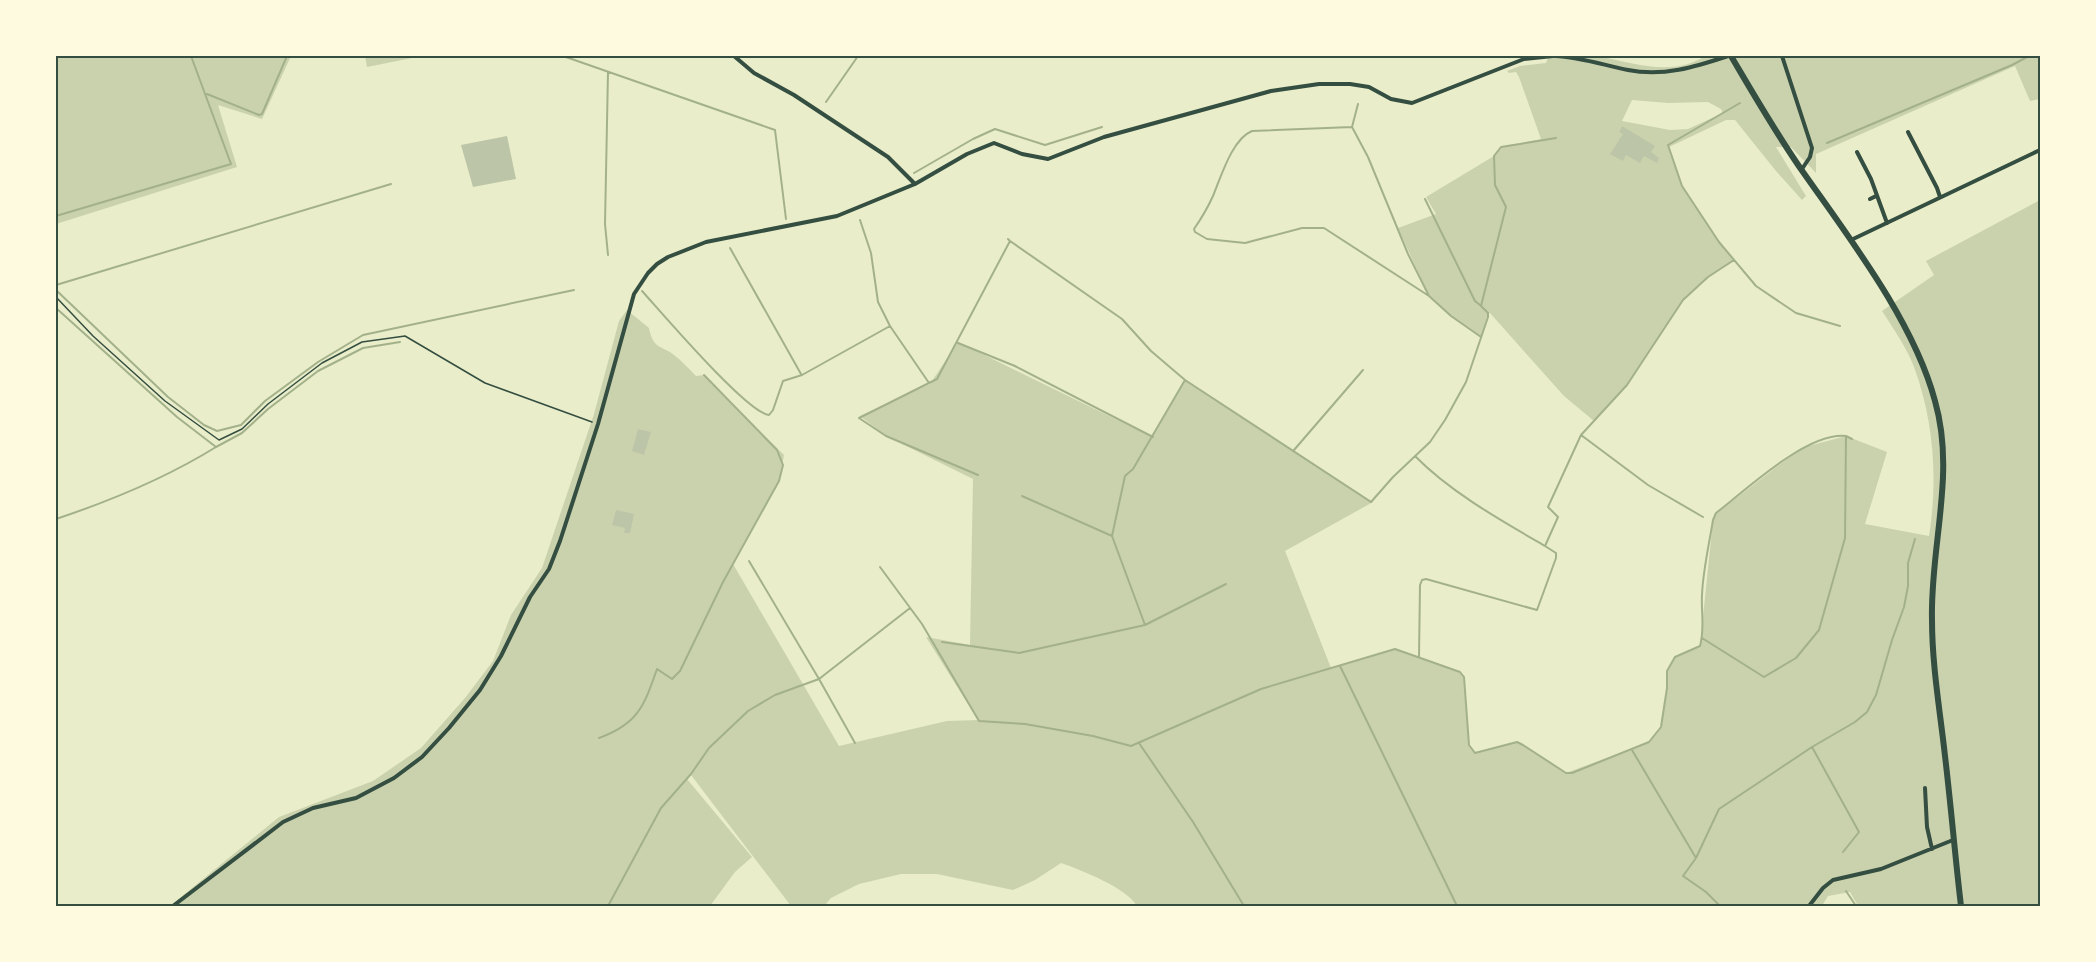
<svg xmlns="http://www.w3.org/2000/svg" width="2096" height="962" font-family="Georgia,serif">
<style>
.green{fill:#cad2ad;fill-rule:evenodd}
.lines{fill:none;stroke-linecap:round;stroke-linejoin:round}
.stream{stroke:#a3b18a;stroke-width:2}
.building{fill:#bcc5a7}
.path{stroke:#344e41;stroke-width:1.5}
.minor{stroke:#344e41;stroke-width:4}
.primary{stroke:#344e41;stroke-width:6}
.neatline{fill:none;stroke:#344e41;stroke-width:2}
</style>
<rect width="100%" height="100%" fill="#e9edc9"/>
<!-- green -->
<path class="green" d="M56,56H291L262,119L218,105L237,167L56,224Z
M365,56H422L367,67Z
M1549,56C1564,56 1581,53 1596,56C1632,62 1671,78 1705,56H2040V99L2030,101L2015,66L1816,154V173L1791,147H1776L1806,196L1802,200L1776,171L1735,120H1726L1669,147L1682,186L1719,242L1734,260L1708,277L1683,300L1627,385L1594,421L1564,396L1490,313H1488L1481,337L1451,316L1429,296L1398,228L1436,214L1426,197L1494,156L1501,147L1541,139L1519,77L1516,72L1509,73L1507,71L1520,66L1546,63ZM1632,100L1668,103L1708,102L1721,109L1723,113L1688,129L1670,130L1622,121Z
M2040,200V906H1858L1850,892L1828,896L1822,906H1137C1127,888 1081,870 1061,863L1035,880L1013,890L937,874H901L859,884L831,898L824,906H791L691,775L687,779L752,857L735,872L710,906H170L279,817L373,781L421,748L465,698L493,661L511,615L542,568L594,414L619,321L627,310L649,328C653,350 662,345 674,355C682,361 689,369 696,376L704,375L784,455L779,481L733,564L839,746L947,721L978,720L926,637L970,645L973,479L886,436L860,416L930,384L958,342L1152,437L1185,380L1373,502L1285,551L1331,668L1395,649L1460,672L1464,677L1469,745L1475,752L1517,742L1523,745L1566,773L1649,742L1661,727L1667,688V671L1675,657L1700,646L1713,520L1717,513L1801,448L1846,436L1887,452L1865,524L1929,536C1938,480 1934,421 1914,367C1907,348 1893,328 1882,311L1934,275L1926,261Z"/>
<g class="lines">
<!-- stream -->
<path class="stream" d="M563,56L775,130L786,219
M608,72L605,224L608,255
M207,94L259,115L262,114L287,56
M826,102L858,56
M1740,103L1668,145L1682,186L1719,242L1756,286L1796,313L1840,326
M1358,104L1352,127L1368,157L1408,254L1429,296L1451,316L1481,337
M1352,127L1252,131C1232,139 1221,177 1213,196C1208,207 1201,219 1194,229L1195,232L1207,239L1245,243L1302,228H1324L1429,296
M1827,143L2012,65L2029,56
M914,173L973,139L995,129L1045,145L1102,127
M1425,199L1475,301L1480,305
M56,216L231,164L191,56
M860,220L871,253L878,302L890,326L929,383
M1010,241L1122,319L1151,351L1185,380L1371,502L1393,477L1430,442L1445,420L1466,382L1488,317V313L1481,306L1506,207L1495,185L1494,156L1501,147L1556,138
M730,248L801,374
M56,285L391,184
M56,290L168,397L204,425L217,431L241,425L265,401L318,362L363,335L574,290
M642,291C662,313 747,413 769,415L773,410L783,381L802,375L890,326
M56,308L177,417L216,447C166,478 110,501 56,519
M958,343L1015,366L1153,437
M1581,435L1648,485L1703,517
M216,447L242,433L268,409L318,371L363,348L400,342
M1294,450L1363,370
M1415,456C1450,492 1502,521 1545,546
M978,475L886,436L859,418L937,379L1010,241L1008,239
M1022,496L1112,536
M749,561L819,679L855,743
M880,567L922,624L979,721L1025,724L1093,736L1131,746L1261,689L1395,649L1460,672L1464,677L1469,745L1475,753L1517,742L1523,745L1566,773H1572L1649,742L1661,727L1667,688V671L1675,657L1700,646C1705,628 1701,613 1702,595C1703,570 1709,545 1713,520L1716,513C1747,489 1807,432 1846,436
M1145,625L1112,536L1125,476L1133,469L1185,380
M1702,638L1764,677L1796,658L1819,630L1845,538L1846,436L1852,439
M942,642L1019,653L1145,625L1226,584
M1419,657L1420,585L1422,580L1426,579L1537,610L1556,558V553L1545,546L1558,517L1548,507L1581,435L1627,385L1683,300L1708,277L1734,260
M1340,666L1457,906
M599,738C638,724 644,706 657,669L672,679L680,671L723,582L779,481L783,465L777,450L704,375
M1139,743L1193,822L1244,906
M1812,747L1859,832L1843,852
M1632,750L1696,858
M1846,891L1856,906
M608,906L661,808L691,774L709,748L748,711L775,695L819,679L910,608
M1720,906L1706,892L1683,876L1696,858L1719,809L1812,747L1855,722L1867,712L1876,695L1892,640L1904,607L1908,586V563L1915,539"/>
</g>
<!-- building -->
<path class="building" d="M1622,126L1655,146L1651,152L1659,158L1657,163L1644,156L1640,163L1626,155L1623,161L1610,154L1623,134L1619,132Z
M507,136L516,179L473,187L461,145Z
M638,429L651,432L644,455L632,451Z
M616,510L634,514L630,533H624L625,528L612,525Z"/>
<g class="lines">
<!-- path -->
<path class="path" d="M56,297L93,336L165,401L219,440L242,429L268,404L322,363L362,342L405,336L485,383L592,422"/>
<!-- minor -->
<path class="minor" d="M734,56L754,73L794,95L888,157L915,184
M1555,56C1580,57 1603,65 1628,70C1663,77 1695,67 1728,56
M1782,56L1812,148L1810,157L1802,169
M1908,132L1937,188L1940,197
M1857,152L1871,179L1887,223
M1870,199L1876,196
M1851,240L2040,150
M1925,788L1927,827L1932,849
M173,906L283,822L313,808L356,798L394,778L422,757L449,728L480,690L501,656L530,597L549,569L560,541L598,424L634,294L648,273L657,264L668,257L706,242L837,216L915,184L967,154L994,143L1022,154L1048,159L1104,137L1271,91L1319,84H1350L1369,87L1391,99L1412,103L1524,59L1553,56
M1809,906L1823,888L1833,880L1881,869L1953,840"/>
<!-- primary -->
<path class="primary" d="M1731,56C1754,95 1777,135 1803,172C1850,239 1914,322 1935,401C1956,474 1930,546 1932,620C1932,665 1940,711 1945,756C1951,806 1955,856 1961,906"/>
</g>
<!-- border -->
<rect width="2096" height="962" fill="none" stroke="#fefae0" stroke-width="114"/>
<rect x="57" y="57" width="1982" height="848" class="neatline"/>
</svg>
